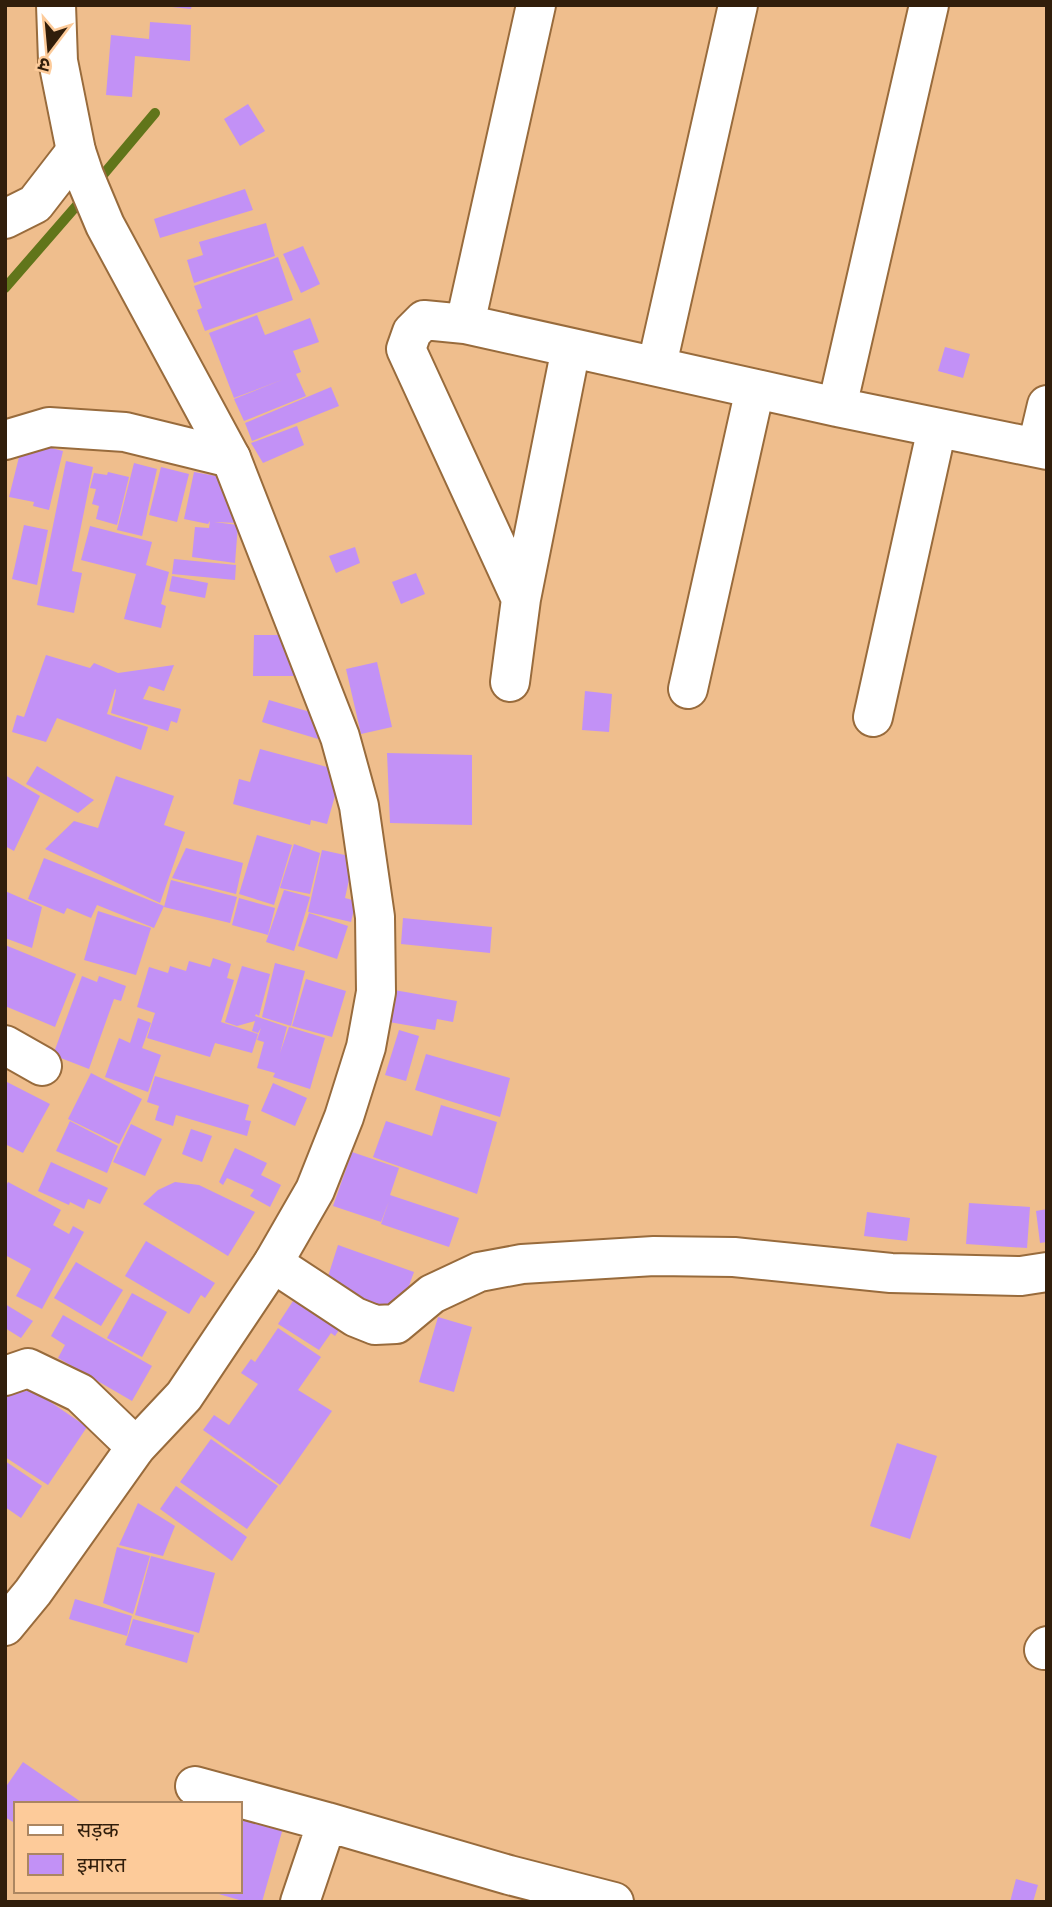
<svg xmlns="http://www.w3.org/2000/svg" width="1052" height="1907" font-family="'Titillium Web','Noto Sans Devanagari',sans-serif">
<style>
.lines{fill:none;stroke-linecap:round;stroke-linejoin:round}
.stream{stroke:#61751a;stroke-width:10}
.building{fill:#c291f6}
.minor-casing{stroke:#986b3c;stroke-width:42}
.tertiary-casing{stroke:#986b3c;stroke-width:42}
.minor{stroke:#fff;stroke-width:38}
.tertiary{stroke:#fff;stroke-width:38}
</style>
<rect width="100%" height="100%" fill="#efbe8d"/>
<g class="lines">
<!-- stream -->
<path class="stream" d="M97,182L155,113
M5,288L85,196"/>
</g>
<!-- building -->
<path class="building" d="M172,5H192L191,9L172,7Z
M150,22L191,25L190,61L135,56L132,97L106,95L111,35L149,39Z
M248,104L265,131L240,146L224,119Z
M245,189L253,210L160,238L154,219Z
M266,223L275,256L194,283L187,260L203,255L199,242Z
M303,246L320,284L301,293L283,254Z
M278,257L293,300L205,331L197,310L202,308L194,286Z
M257,315L265,335L310,318L319,342L293,351L301,372L296,374L306,396L244,421L234,399L284,379L234,398L209,333Z
M945,347L970,354L963,378L938,371Z
M331,387L339,406L252,441L245,423Z
M297,426L304,445L263,463L251,443Z
M23,441L63,451L49,510L33,506L34,502L9,497Z
M66,461L93,467L72,571L82,573L74,613L37,605Z
M134,463L157,469L142,536L117,530Z
M161,467L189,474L177,522L149,515Z
M108,472L129,477L117,525L96,519L99,506L92,504L96,489L90,488L94,473L107,475Z
M194,472L216,476L221,474L239,523L214,522L238,525L235,563L192,557L195,527L209,528L210,521L208,524L184,519Z
M24,525L48,530L37,585L12,579Z
M90,526L152,542L146,565L169,572L161,604L166,606L161,628L124,619L136,574L81,560Z
M355,547L360,563L336,573L329,556Z
M174,559L236,565L235,580L172,574Z
M416,573L425,594L401,604L392,582Z
M172,576L208,583L205,598L169,591Z
M254,635H291L300,676H253Z
M46,655L90,668L94,663L118,673L174,665L164,691L149,686L143,699L181,709L177,723L171,721L168,731L111,713L116,690L115,689L107,714L148,727L141,750L57,718L46,742L12,732L17,715L24,717Z
M377,662L392,727L361,734L346,669Z
M585,691L612,694L609,732L582,730Z
M269,700L324,716L318,739L262,722Z
M260,749L342,771L327,824L311,820L310,825L233,804L239,779L250,782Z
M387,753L472,755V825L390,823Z
M37,766L94,800L78,813L26,784Z
M5,775L40,796L14,851L5,846Z
M116,776L174,796L164,825L185,832L160,903L45,849L74,821L98,828Z
M257,835L292,845L274,905L239,894Z
M294,844L320,853L310,894L280,888Z
M186,848L243,863L236,894L172,878Z
M322,850L354,857L345,898L356,901L351,922L308,912Z
M44,858L164,906L154,928L97,905L91,918L67,908L64,914L28,899Z
M171,880L237,897L230,923L164,907Z
M284,890L310,897L294,951L266,942Z
M5,891L42,907L32,948L5,938Z
M239,898L275,908L268,935L232,925Z
M98,911L151,928L136,975L84,960Z
M309,913L348,926L337,959L298,946Z
M403,918L492,927L490,953L401,944Z
M5,945L76,974L55,1027L5,1006Z
M213,958L231,964L227,978L234,980L221,1022L258,1034L252,1053L215,1043L210,1057L147,1038L155,1013L137,1007L149,967L168,973L170,966L186,971L189,961L210,967Z
M275,963L305,971L291,1026L262,1017Z
M242,966L270,974L259,1016L256,1014L255,1016L287,1027L280,1053L289,1027L325,1038L310,1089L273,1077L275,1073L257,1068L264,1042L257,1040L261,1028L258,1033L252,1031L255,1021L237,1026L225,1022Z
M82,976L97,982L99,976L126,986L121,1001L114,999L89,1069L53,1055Z
M306,979L346,991L332,1037L292,1026Z
M394,990L457,1001L453,1022L437,1019L435,1030L389,1022Z
M138,1018L151,1023L142,1048L161,1055L148,1092L105,1077L119,1038L130,1043Z
M399,1030L419,1036L406,1081L385,1075Z
M426,1054L510,1078L500,1117L415,1090Z
M91,1073L142,1099L119,1144L68,1119Z
M155,1076L249,1105L245,1120L251,1121L247,1136L176,1115L173,1126L155,1120L159,1106L147,1102Z
M5,1081L50,1104L23,1153L5,1144Z
M273,1083L307,1098L295,1126L261,1111Z
M441,1105L497,1122L477,1194L373,1157L386,1121L432,1136Z
M70,1121L118,1146L107,1173L56,1151Z
M131,1124L162,1139L145,1176L113,1162Z
M191,1129L212,1136L202,1162L182,1154Z
M235,1148L267,1163L261,1175L281,1185L270,1207L250,1196L254,1190L227,1178L223,1185L219,1182Z
M352,1152L399,1168L390,1195L459,1218L449,1247L381,1224L389,1201L381,1222L333,1206Z
M51,1162L108,1188L100,1204L88,1199L84,1209L70,1202L69,1205L38,1191Z
M8,1182L61,1210L53,1225L69,1234L73,1226L84,1232L42,1309L16,1296L31,1269L5,1255V1188Z
M175,1182L199,1185L255,1212L228,1256L143,1204L158,1190Z
M969,1203L1030,1207L1027,1248L966,1244Z
M1047,1209V1242L1040,1243L1036,1211Z
M867,1212L910,1218L907,1241L864,1236Z
M146,1241L215,1283L205,1298L201,1295L189,1314L125,1276Z
M338,1245L414,1272L402,1305L391,1316L324,1289Z
M76,1262L123,1290L101,1326L54,1298Z
M132,1293L167,1312L142,1357L107,1338Z
M293,1301L339,1330L335,1336L331,1333L319,1350L278,1324Z
M5,1304L33,1321L21,1338L5,1328Z
M63,1315L152,1366L132,1401L58,1358L65,1345L51,1336Z
M438,1317L472,1327L454,1392L419,1382Z
M278,1328L321,1357L298,1390L332,1411L280,1485L203,1430L214,1415L229,1425L258,1384L241,1373L251,1359L255,1362Z
M33,1390L87,1427L48,1485L5,1457V1394Z
M211,1439L278,1486L247,1529L180,1482Z
M897,1443L937,1456L910,1539L870,1526Z
M5,1461L42,1486L21,1518L5,1507Z
M176,1486L247,1537L232,1561L160,1509Z
M138,1503L175,1526L163,1556L119,1545Z
M117,1547L150,1556L133,1614L103,1603Z
M151,1556L215,1573L199,1633L135,1615Z
M75,1599L132,1616L127,1636L69,1619Z
M133,1619L194,1635L187,1663L125,1645Z
M23,1762L84,1804H16V1824L5,1817V1788Z
M240,1808L285,1821L262,1902H246L212,1892L240,1891Z
M1016,1879L1038,1885L1033,1902H1010Z"/>
<g class="lines">
<!-- minor casing -->
<g class="minor-casing">
<path id="minor" d="M5,219L35,204L76,151
M465,324L536,5
M657,365L738,5
M837,407L929,5
M5,440L49,427L125,432L231,458
M1037,447L1047,405
M521,599L406,349L412,332L424,320L465,324L837,407L1047,450
M510,682L521,599L571,348
M688,689L755,389
M873,717L937,428
M5,1045L42,1066
M273,1263L355,1317L375,1325L396,1324L432,1294L479,1272L522,1264L654,1256L734,1257L891,1273L1021,1276L1047,1272
M5,1376L28,1368L80,1393L136,1447
M1044,1650L1047,1646
M195,1786L327,1822
M300,1902L327,1822L509,1875L614,1902"/>
</g>
<!-- tertiary casing -->
<g class="tertiary-casing">
<path id="tertiary" d="M5,1626L33,1592L136,1447L184,1396L273,1263L315,1190L344,1117L366,1047L376,992L375,917L359,806L340,737L231,458L105,225L84,175L76,151L58,61L56,5"/>
</g>
<!-- minor -->
<use href="#minor" class="minor"/>
<!-- tertiary -->
<use href="#tertiary" class="tertiary"/>
</g>
<!-- border -->
<rect width="1052" height="1907" fill="none" stroke="#311e0b" stroke-width="14"/>
<!-- legend -->
<rect x="14" y="1802" width="228" height="91" fill="#fdcb9a" stroke="#ab8661" stroke-width="2"/>
<rect x="28" y="1825" width="35" height="10" fill="#ffffff" stroke="#ab8661" stroke-width="2"/>
<text x="77" y="1837" font-size="21" fill="#311e0b">सड़क</text>
<rect x="28" y="1854" width="35" height="21" fill="#c291f6" stroke="#ab8661" stroke-width="2"/>
<text x="77" y="1872" font-size="21" fill="#311e0b">इमारत</text>
<!-- north arrow -->
<g transform="translate(49 49) rotate(196)" stroke="#fdcb9a" stroke-width="5" paint-order="stroke">
<path d="M0-5L12 26L0 18L-12 26Z" fill="#311e0b"/>
<text y="-10" font-size="19" font-weight="bold" text-anchor="middle" fill="#311e0b">उ</text>
</g>
</svg>
